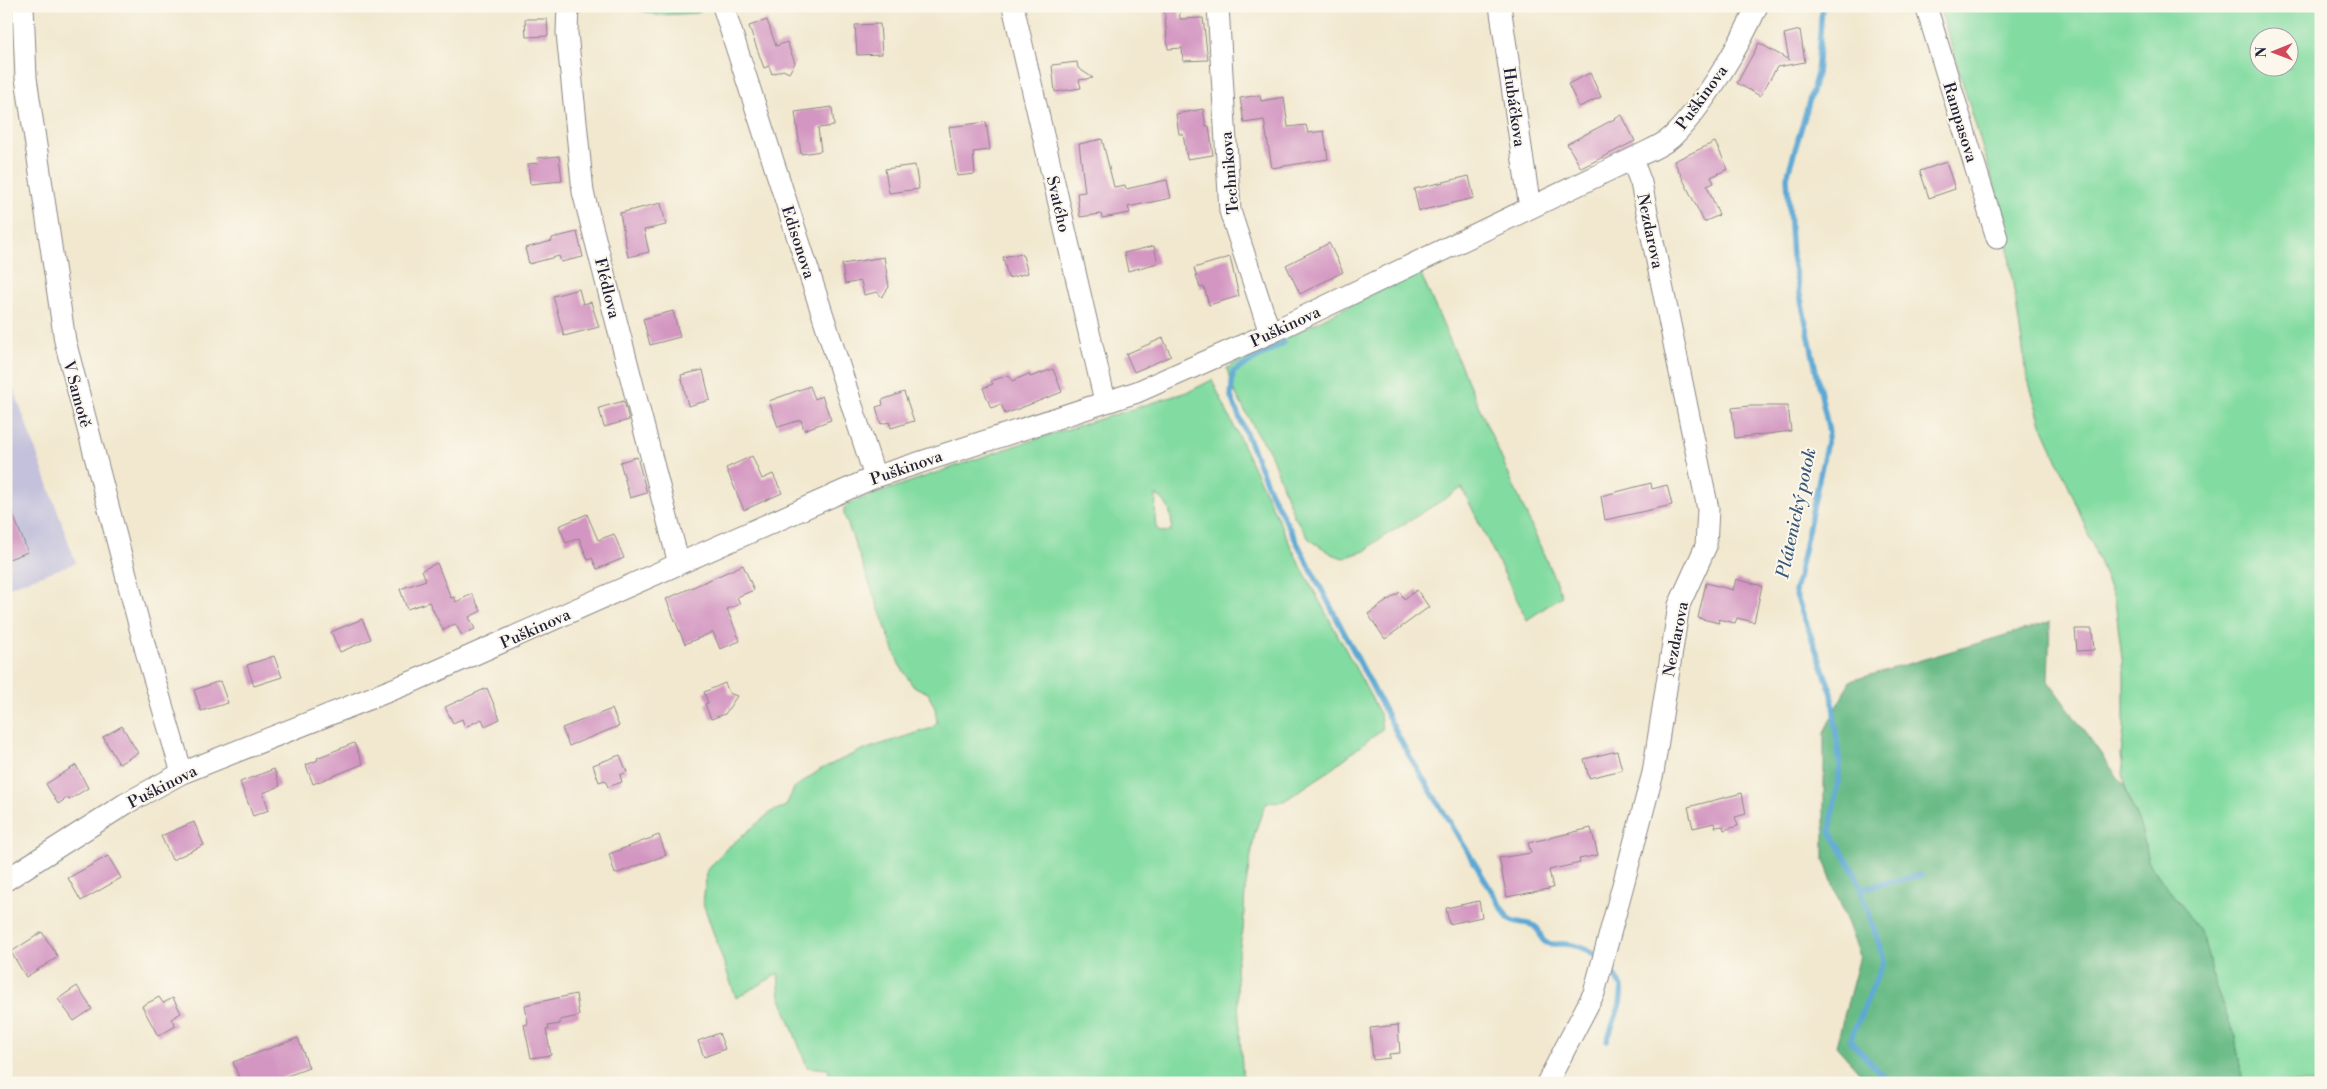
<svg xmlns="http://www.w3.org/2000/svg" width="2327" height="1089" font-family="'Libre Bodoni',serif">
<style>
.industrial{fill:#c3c1db}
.green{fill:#82dba0;stroke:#527e6e;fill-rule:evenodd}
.forest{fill:#69bb86;stroke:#466e60}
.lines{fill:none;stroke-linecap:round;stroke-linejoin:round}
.stream{stroke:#5ba8d4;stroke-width:5.5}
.building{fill:#d395c1}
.street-casing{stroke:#8a8585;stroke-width:23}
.street{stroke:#fff;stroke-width:21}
.labels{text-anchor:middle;stroke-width:4;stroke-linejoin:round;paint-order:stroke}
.street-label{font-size:16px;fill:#22223b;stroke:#fbf7ec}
.water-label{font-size:18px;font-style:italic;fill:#395878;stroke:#fbf7ec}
</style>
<rect width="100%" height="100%" fill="#fbf7ec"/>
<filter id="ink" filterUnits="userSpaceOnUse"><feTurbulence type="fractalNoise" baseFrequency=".02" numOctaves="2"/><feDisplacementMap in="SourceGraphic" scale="10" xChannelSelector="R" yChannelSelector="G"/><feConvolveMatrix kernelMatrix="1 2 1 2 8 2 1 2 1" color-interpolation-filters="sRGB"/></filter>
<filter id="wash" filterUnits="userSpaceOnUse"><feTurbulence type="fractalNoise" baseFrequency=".0096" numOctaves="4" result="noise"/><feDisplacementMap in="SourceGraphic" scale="20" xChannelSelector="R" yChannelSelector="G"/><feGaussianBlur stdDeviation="1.12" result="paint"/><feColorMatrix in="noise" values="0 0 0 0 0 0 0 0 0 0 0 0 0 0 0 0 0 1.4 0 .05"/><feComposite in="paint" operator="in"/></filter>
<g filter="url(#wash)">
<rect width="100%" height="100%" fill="#f1e8cf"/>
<!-- industrial -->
<path class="industrial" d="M6,367L76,563L6,588Z"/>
<!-- green -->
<path class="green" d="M625,6H711L697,13L657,15Z
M1939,6H2321V1083H2243L2235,1037L2217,990L2182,906L2164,884L2148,861L2142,832L2125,787L2121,755L2124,729V674L2115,601L2071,491L2041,424L2027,376L2010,264L2007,220L1994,185ZM2260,38H2290V68H2260Z
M1419,270L1562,596L1527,620L1462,488L1378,540L1365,551L1343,558L1332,554L1309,539L1294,516L1270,452L1259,437L1231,385L1227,368Z
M1212,380L1295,555L1380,714L1382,729L1329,771L1284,801L1270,802L1265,805L1255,832L1245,890L1243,930L1236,967L1243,1083H831L828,1069L807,1067L780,996L778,974L736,998L703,903L707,871L725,850L771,812L786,806L794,788L821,769L860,751L932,728L937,722L935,708L928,693L913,686L899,664L844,514V508L849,503L1014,446L1190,391ZM1156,495C1169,502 1173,517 1171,531L1162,532L1156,528L1155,518Z"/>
<!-- forest -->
<path class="forest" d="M2050,622L2048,681L2125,787L2142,832L2148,861L2164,884L2182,906L2203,937L2217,990L2235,1037L2243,1083H1869L1836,1046L1860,956L1824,860V732L1850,681Z"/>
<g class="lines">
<!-- stream -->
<path class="stream" d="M1822,6L1817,74L1787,177L1792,257L1829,432L1795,592L1832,694L1840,768L1830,831L1857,877L1884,960L1850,1041L1890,1083
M1283,343L1233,372L1231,397L1270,491L1404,747L1508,918C1517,925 1530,921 1537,928C1541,932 1540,941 1547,943C1552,945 1558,944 1563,944C1576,944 1585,948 1595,955
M1861,889L1921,875
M1607,1041L1620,1004L1622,987L1608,967"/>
</g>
<g id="blocks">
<!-- building -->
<path class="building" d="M1164,6H1179L1180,19L1203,18L1208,60L1183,61L1182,48L1168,49Z
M525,19H547L548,36L526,37Z
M767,20L776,46L787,42L795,63L789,73L783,70L772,74L769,66L764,68L749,26Z
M880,24L882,54L857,55L855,25Z
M1800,30L1805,62L1777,67L1760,96L1737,83L1759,43L1789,60L1784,34Z
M1077,62L1078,68L1093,78L1079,80L1081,88L1055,92L1052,65Z
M1590,73L1601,97L1579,107L1568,84Z
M1260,95L1261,101L1284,97L1288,127L1306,125L1308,133L1324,131L1328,159L1272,168L1264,120L1244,123L1240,98Z
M832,107L834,126L818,128L821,151L801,154L795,112Z
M1203,109L1206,126H1209L1213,155L1187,159L1183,134H1179L1176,114Z
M1622,115L1635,141L1581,168L1567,144Z
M986,122L990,150L973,152L975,174L957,176L949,127Z
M1102,139L1114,187L1125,185L1126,189L1167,180L1171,198L1128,207L1130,213L1102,218L1101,214L1080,217L1077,193L1085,192L1079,144Z
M1715,142L1728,169L1711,177L1714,183L1707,186L1719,215L1704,222L1674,161Z
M559,156L562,181L530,184L528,164L538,163L537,158Z
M1946,162L1955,189L1929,198L1920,171Z
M915,165L919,189L889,193L885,169Z
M1469,176L1474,198L1419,211L1414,189Z
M661,203L666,225L644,230L649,252L628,257L620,213Z
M577,232L583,257L561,262L559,256L529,264L525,248L552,241V238Z
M1329,243L1343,272L1300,294L1286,265Z
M1154,246L1158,263L1128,271L1124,253Z
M1022,253L1028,273L1008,278L1003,257Z
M884,257L889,287L882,297L877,292L864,295L861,281L845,284L842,264Z
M1230,257L1239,296L1209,305L1204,287L1200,288L1194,268Z
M579,289L583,304L591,302L599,327L564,336L553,296Z
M673,311L680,337L650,345L643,319Z
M1163,338L1171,356L1134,372L1126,354Z
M1053,369L1062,392L1005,414L1001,404L991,408L983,388L993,384L991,381L1009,375L1012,381L1029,374L1030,377Z
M703,370L710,400L688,406L681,375Z
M810,386L815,399L822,396L831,420L804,430L801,420L778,427L769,401Z
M904,392L914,421L891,428L889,422L881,424L876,407L883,405L882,400Z
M624,401L629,420L604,427L599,408Z
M1749,406H1788L1791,431L1735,438L1732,408Z
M752,456L762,479L773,474L782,493L744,510L726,468Z
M637,457L647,493L630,498L620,462Z
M1651,483L1652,489L1667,485L1672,505L1605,520L1601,496Z
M6,497L28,552L6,560Z
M587,514L598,540L614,534L624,558L597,569L592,558L588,560L579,538L566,543L559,526Z
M437,563L451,598L454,597L456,602L472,594L481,611L469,617L475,629L462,635L455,624L443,630L429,602L407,609L400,589L426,580L422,570Z
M743,565L754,590L737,597L740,604L727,609L740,641L720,649L713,632L685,644L666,599Z
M1736,579L1762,586L1754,622L1737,618L1735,623L1718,619L1719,623L1698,618L1706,583L1733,590Z
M1417,590L1429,607L1385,639L1368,614L1400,592L1404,599Z
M362,619L371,639L340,652L331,632Z
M2075,629H2092L2094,650L2077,651Z
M274,656L282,677L254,686L247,665Z
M220,681L228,703L201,711L194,690Z
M725,683L729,693L737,696L725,714L711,719L705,704L708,703L704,692Z
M487,688L500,719L485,726L482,719L465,727L462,719L453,723L445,707Z
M612,709L619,726L569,746L562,728Z
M122,726L138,753L119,764L103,737Z
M354,743L363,764L313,784L306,765L318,760L317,758Z
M1617,751L1622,770L1589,778L1584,759Z
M620,755L627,772L620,775L622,782L608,787L605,780L599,782L593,765Z
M76,765L88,788L69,800L67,798L58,804L46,784Z
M274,769L280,786L263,793L269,810L253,816L240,782Z
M1742,793L1746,814L1735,817L1738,826L1724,830L1723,826L1715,827L1714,823L1693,828L1688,807Z
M194,822L204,845L172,860L161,836Z
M1591,828L1598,855L1579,859L1580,863L1549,870L1553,888L1507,897L1499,858L1531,853L1528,843Z
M659,835L666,855L615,874L609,854Z
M108,856L121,878L81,901L68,878Z
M1479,901L1482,917L1449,924L1446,908Z
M42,932L58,957L26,977L11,952Z
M77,986L92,1009L74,1021L58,999Z
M576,994L579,1016L560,1020V1024L548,1026L549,1030H546L551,1055L531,1058L524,1025L528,1024L525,1005Z
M159,997L163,1003L173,998L181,1013L171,1019L176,1026L158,1036L142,1006Z
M1398,1025L1400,1053L1389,1054L1390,1058L1373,1060L1370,1028Z
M719,1033L725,1049L704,1057L698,1041Z
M298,1038L309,1068L268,1083H241L233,1062Z"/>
</g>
</g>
<g filter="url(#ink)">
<use href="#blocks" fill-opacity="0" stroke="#8a8585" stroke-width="1"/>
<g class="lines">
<!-- street casing -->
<g class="street-casing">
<path id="street" d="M23,6L26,78L65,341L146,651L182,773
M568,6L567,33L583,192L679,564
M723,6L875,477
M1013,6L1105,401
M1218,6L1230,211L1270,333
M1500,6L1530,208
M1926,6L1997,238
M6,880L125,804L182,773L414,681L875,477L1137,392L1270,333L1632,159C1645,152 1663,146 1673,136C1703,106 1740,46 1757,6
M1547,1083L1594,993L1653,773L1679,605L1706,546L1708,509L1641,183L1632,159"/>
</g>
<!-- street -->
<use href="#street" class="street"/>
</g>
</g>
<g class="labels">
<!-- street labels -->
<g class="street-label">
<text transform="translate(1701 97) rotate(-54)" y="6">Puškinova</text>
<text transform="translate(1515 107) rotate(82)" y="6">Hubáčkova</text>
<text transform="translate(1961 122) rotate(73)" y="6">Rampasova</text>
<text transform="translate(1229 173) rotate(-95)" y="6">Technikova</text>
<text transform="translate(1059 204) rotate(77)" y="6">Svatého</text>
<text transform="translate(1651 231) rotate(78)" y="6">Nezdarova</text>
<text transform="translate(799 242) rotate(72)" y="6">Edisonova</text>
<text transform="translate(608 288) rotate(76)" y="6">Flédlova</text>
<text transform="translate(1285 326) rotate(-25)" y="6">Puškinova</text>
<text transform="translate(78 394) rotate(75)" y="6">V Samotě</text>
<text transform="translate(906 467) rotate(-19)" y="6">Puškinova</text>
<text transform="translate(535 628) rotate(-24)" y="6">Puškinova</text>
<text transform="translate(1675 639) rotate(-79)" y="6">Nezdarova</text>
<text transform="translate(162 786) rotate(-27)" y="6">Puškinova</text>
</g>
<!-- water labels -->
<g class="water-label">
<text transform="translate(1796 513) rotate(-78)" y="6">Plátenický potok</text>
</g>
</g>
<!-- margin -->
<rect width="2327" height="1089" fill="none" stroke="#fbf7ec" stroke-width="25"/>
<!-- north arrow -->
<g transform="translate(2274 52) rotate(269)"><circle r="24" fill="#fbf7ec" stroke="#a4a2a5"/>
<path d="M0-4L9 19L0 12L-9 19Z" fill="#d1495b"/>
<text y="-8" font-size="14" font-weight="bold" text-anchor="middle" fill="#22223b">N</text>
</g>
</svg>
